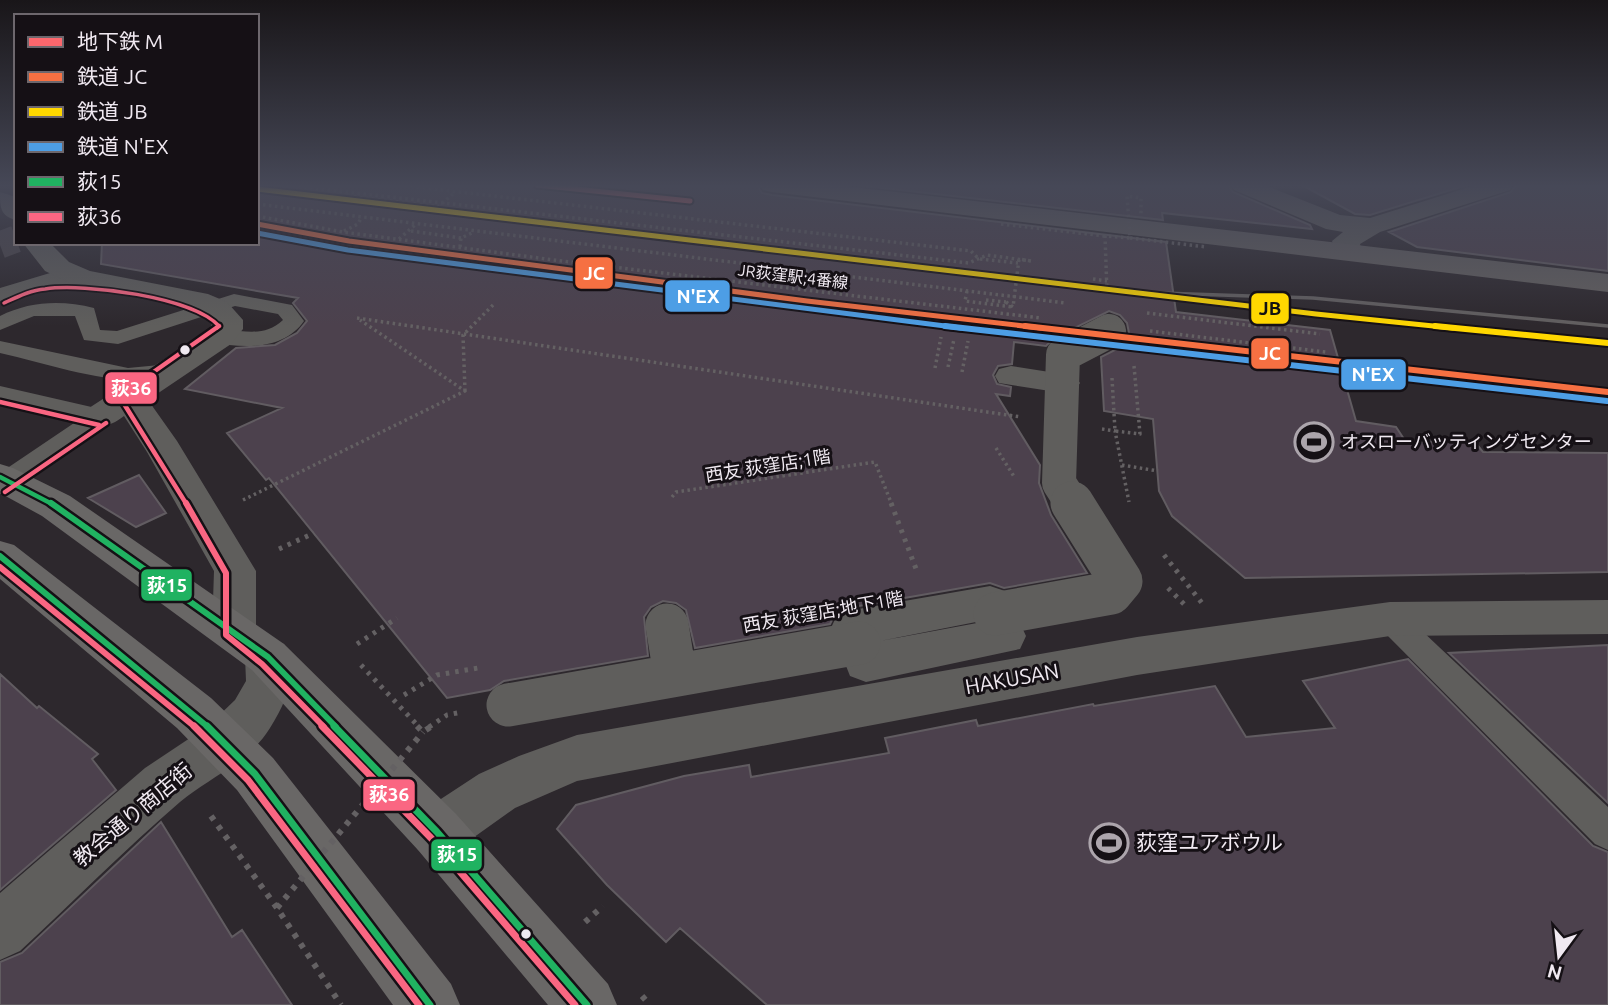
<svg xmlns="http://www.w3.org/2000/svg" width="1608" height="1005" font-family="Ubuntu,'Noto Sans JP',sans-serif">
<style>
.building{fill:#4c414d;stroke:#615c61;stroke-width:2}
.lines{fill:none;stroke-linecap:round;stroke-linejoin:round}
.street-tunnel{stroke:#4a454a;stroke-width:27;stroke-dasharray:27 14;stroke-linecap:butt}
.path-far2{stroke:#646163;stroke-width:3.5;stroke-dasharray:2.5 3.5;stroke-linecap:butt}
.path-far1{stroke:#646163;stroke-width:5;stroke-dasharray:3.5 6;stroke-linecap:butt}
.path{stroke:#646163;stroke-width:6;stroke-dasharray:5 7;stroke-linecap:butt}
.lane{fill:#5f5e5c;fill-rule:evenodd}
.street{fill:#5f5e5c;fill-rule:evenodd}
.secondary{fill:#625f5f;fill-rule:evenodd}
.primary{fill:#696766;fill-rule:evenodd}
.rail{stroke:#625f60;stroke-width:3.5}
.path-bridge-far1{stroke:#646163;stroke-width:3.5;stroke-dasharray:2.5 3.5;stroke-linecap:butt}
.path-bridge{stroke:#646163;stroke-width:6;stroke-dasharray:5 7;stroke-linecap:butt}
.street-bridge-far1{stroke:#5f5e5c;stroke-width:34}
.street-bridge{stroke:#5f5e5c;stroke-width:43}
.bus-1-far2-casing{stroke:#151015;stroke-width:9}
.bus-1-far1-casing{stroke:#151015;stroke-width:11}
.bus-1-casing{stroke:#151015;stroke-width:12}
.bus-2-far3-casing{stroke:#151015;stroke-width:7}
.bus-2-far2-casing{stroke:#151015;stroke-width:9}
.bus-2-far1-casing{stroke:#151015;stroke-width:11}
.bus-2-casing{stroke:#151015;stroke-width:12}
.bus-1-far2{stroke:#20b261;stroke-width:4.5}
.bus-1-far1{stroke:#20b261;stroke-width:6}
.bus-1{stroke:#20b261;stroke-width:7}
.bus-2-far3{stroke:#fa6682;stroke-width:3.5}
.bus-2-far2{stroke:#fa6682;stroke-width:4.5}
.bus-2-far1{stroke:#fa6682;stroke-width:6}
.bus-2{stroke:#fa6682;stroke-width:7}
.rail-1-far1-casing{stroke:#151015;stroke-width:9}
.rail-1-casing{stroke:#151015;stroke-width:10}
.rail-2-far1-casing{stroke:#151015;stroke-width:9}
.rail-2-casing{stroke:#151015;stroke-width:10}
.rail-3-far1-casing{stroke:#151015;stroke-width:9}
.rail-3-casing{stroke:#151015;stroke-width:10}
.rail-1-far1{stroke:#f67042;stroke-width:5}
.rail-1{stroke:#f67042;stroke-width:6}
.rail-2-far1{stroke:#ffd700;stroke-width:5}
.rail-2{stroke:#ffd700;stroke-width:6}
.rail-3-far1{stroke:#4d9ee5;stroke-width:5}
.rail-3{stroke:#4d9ee5;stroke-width:6}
.metro-1-casing{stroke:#151015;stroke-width:9}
.metro-1{stroke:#fc676d;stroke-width:5}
.bus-dot{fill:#f0e9f1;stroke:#151015;stroke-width:2.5}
.labels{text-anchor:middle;stroke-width:6;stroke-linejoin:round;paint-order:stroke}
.far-street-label{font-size:16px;fill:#f0e9f1;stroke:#151015}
.poi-label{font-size:18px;fill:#f0e9f1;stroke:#151015;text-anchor:start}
.street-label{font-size:18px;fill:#f0e9f1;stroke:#151015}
.near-street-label{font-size:21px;fill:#f0e9f1;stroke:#151015}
.near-poi-label{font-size:21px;fill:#f0e9f1;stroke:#151015;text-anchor:start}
.line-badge{stroke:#151015;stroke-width:2.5}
.badge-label{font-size:19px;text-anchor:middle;font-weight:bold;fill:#fff}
.pale-badge-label{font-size:19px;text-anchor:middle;font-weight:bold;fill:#111}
</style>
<rect width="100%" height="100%" fill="#2d282d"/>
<!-- building -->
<path class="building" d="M257,185H757L762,193L772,195L1166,242L1176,312L1330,330L1356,421L1396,427L1406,442L1474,441L1483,452L1608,453V572L1245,578L1172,516L1159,491L1153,419L1104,411L1101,357L1119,348L1125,342L1129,333L1127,323L1120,315L1109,311L1054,338L1046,346L1014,342L1012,364L998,366L993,375L997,384L1011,387L1010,396L996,394L1040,465L1039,483L1051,515L1087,573L1004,588L990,583L853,607L836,612L830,624L695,648L686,610L676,603L663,601L651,607L644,617L648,656L504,681L490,690L447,698L269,478L266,480L227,433L282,408L185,389L236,348L275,345L297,333L307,321L293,303L298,298L101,264L102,243H257Z
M857,185H1228L1233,192L1310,225L1312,229L1162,213L1163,220Z
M1302,185H1467L1370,215L1355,214Z
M1516,185H1608V271L1417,247L1389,232L1511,192Z
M139,475L166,513L136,527L88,498Z
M1608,645V803L1449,653Z
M1408,659L1593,846L1608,852V1005H767L680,928L666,942L607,885L557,829L576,805L684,776L749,765L751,777L889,753L885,738L976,720L978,726L1093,704L1094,706L1215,686L1246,737L1335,728L1303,681Z
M0,674L37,708L39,706L98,754L92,759L116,790L0,890Z
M161,822L232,937L242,930L292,1005H0V962L22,953Z"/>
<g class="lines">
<!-- street-tunnel -->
<path class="street-tunnel" d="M0,245L16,239"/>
<!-- path-far2 -->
<path class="path-far2" d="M286,185L969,263L987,255L1031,261
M399,185L971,251L979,259
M354,197L438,207L455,192
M257,204L1066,303
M257,216L343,232L554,260L1041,318
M344,231L358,224L361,218
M411,231L461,238
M399,239L416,224
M460,247L461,238L474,232
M980,259L1018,263
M1093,279L1107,281
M967,291L965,301L1013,307
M986,300L1006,302
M1147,313L1320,334
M357,318L1021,417
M1150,331L1326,352
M948,367L954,339
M935,368L941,337
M962,372L968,341
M1112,378L1115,431L1140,434L1134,366
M465,391L463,335L494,304
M1102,429L1115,431L1129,502
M996,448L1015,478
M1122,465L1158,471
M672,497L676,492L875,462L892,505
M243,500L465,391L360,320"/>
<!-- path-far1 -->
<path class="path-far1" d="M891,503L918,574
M279,549L314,533
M1164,555L1202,603
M1168,588L1184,604
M357,644L397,618
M361,665L419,727
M404,695L437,675L478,668
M429,727L447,715L462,712"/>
<!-- path -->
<path class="path" d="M417,726L423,732L432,726
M211,816L277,908L341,1005
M585,922L603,906
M642,996L650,1005"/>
<!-- lane -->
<path class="lane" d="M50,273H81L91,279L81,285H52L0,301V288Z
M234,294L292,305L304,321C284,350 244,349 212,342L209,337L212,332C238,326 261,341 283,320L278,314L235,306L118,344L84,340L75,316H34L0,330V316C30,301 62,300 94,308L100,330L117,331Z
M0,341L128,368L170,364L178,366L181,371L178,376C120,390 57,366 0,353Z
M0,386L109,411L113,416L109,421L9,491L0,494V473L80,419L0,400Z
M1390,607L1401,611L1608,807V850L1595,844L1379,627L1375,619L1379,611Z"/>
<!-- street -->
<path class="street" d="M1231,185H1264L1340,215L1370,218L1476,185H1513L1510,190L1380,232L1360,244L1362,251L1358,257L1348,259L1338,257L1332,241L1343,232L1326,229L1234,190Z
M0,192L16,197V220C0,216 0,207 0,192Z
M23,243H50L69,262L90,271L208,294L227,302L243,320V329L231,344L148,400L177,441L256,571V631L250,644L234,649L218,644L212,631L214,571L147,452L124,416C112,425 104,428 89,424L84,416L89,408L209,330L213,322L205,315L188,307L70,283L45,271Z
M1011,366L1075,376L1080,383L1075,390L1063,393L999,383L995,376L999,369Z
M990,586L1005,591L1026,636L1020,649L866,682L850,676L831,628L837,615L853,610ZM976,622L977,623L880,641Z
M1608,600V634L1390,636L1137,675L577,781L515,808L456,850L437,858L418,850L411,832L418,814L479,774L519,756L577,735L1137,637L1390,602Z
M268,638L284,644C299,674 287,700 270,728C250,761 209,778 180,802C125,849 73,902 20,951L0,960V893L145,768L208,726L235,700L246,681L245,657L252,644Z"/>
<!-- secondary -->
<path class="secondary" d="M760,185H835L1608,274V292L772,192L763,190Z"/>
<!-- primary -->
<path class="primary" d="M0,464L13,468L70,496L284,644L456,814L608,984L617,1005H548L418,850L252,670L42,516L0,493Z
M0,541L14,545L211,698L273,758L451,984L460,1005H393L237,790L177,728L0,579Z"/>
<!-- rail -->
<path class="rail" d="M1132,292L1313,298L1608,326"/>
<!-- path-bridge-far1 -->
<path class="path-bridge-far1" d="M1001,224L1105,236
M1130,238L1207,247
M1107,292L1105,236L1130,238L1127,196L1141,198V217
M1006,302L1013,307L1019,259L1031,261"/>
<!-- path-bridge -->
<path class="path-bridge" d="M277,908L423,732"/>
<!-- street-bridge-far1 -->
<path class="street-bridge-far1" d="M1073,505L1059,483L1063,355L1109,331"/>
<!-- street-bridge -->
<path class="street-bridge" d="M995,614L1111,593L1121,581L1072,503
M667,625L675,675
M508,705L859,643"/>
<!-- bus-1-far2 casing -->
<g class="bus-1-far2-casing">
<path id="bus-1-far2" d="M0,477L54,505"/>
</g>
<!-- bus-1-far1 casing -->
<g class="bus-1-far1-casing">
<path id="bus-1-far1" d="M51,503L268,657L336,727
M0,556L208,727"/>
</g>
<!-- bus-1 casing -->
<g class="bus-1-casing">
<path id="bus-1" d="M207,726L255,774L430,1005
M334,726L437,832L587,1005"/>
</g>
<!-- bus-2-far3 casing -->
<g class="bus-2-far3-casing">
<path id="bus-2-far3" d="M4,303C17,297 31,290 45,289C84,283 193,297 219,326L217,328"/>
</g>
<!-- bus-2-far2 casing -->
<g class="bus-2-far2-casing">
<path id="bus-2-far2" d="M0,402L99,425
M5,492L106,423
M187,505L121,399L125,392L219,326"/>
</g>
<!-- bus-2-far1 casing -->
<g class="bus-2-far1-casing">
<path id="bus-2-far1" d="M186,503L226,573V635L262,664L324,727
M0,567L195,727"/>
</g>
<!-- bus-2 casing -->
<g class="bus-2-casing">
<path id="bus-2" d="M194,726L248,780L419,1005
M322,726L431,838L575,1005"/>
</g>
<!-- bus-1-far2 -->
<use href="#bus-1-far2" class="bus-1-far2"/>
<!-- bus-1-far1 -->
<use href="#bus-1-far1" class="bus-1-far1"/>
<!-- bus-1 -->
<use href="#bus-1" class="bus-1"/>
<!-- bus-2-far3 -->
<use href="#bus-2-far3" class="bus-2-far3"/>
<!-- bus-2-far2 -->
<use href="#bus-2-far2" class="bus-2-far2"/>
<!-- bus-2-far1 -->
<use href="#bus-2-far1" class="bus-2-far1"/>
<!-- bus-2 -->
<use href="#bus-2" class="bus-2"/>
<!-- rail-1-far1 casing -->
<g class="rail-1-far1-casing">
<path id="rail-1-far1" d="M257,224L349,241L807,301L1041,328"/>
</g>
<!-- rail-1 casing -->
<g class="rail-1-casing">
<path id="rail-1" d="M1025,326L1608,392"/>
</g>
<!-- rail-2-far1 casing -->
<g class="rail-2-far1-casing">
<path id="rail-2-far1" d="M257,189L1316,314L1453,328"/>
</g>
<!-- rail-2 casing -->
<g class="rail-2-casing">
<path id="rail-2" d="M1435,326L1608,343"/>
</g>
<!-- rail-3-far1 casing -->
<g class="rail-3-far1-casing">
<path id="rail-3-far1" d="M257,233L348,250L961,328"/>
</g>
<!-- rail-3 casing -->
<g class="rail-3-casing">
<path id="rail-3" d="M945,326L1607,401"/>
</g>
<!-- rail-1-far1 -->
<use href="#rail-1-far1" class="rail-1-far1"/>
<!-- rail-1 -->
<use href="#rail-1" class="rail-1"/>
<!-- rail-2-far1 -->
<use href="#rail-2-far1" class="rail-2-far1"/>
<!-- rail-2 -->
<use href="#rail-2" class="rail-2"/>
<!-- rail-3-far1 -->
<use href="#rail-3-far1" class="rail-3-far1"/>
<!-- rail-3 -->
<use href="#rail-3" class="rail-3"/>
<!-- metro-1 casing -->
<g class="metro-1-casing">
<path id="metro-1" d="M537,185L690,201"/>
</g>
<!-- metro-1 -->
<use href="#metro-1" class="metro-1"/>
</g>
<!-- sky -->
<linearGradient id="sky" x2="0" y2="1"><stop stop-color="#191619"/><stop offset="0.57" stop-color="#464857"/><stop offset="1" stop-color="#464857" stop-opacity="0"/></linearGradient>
<rect width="1608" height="326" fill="url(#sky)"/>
<!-- icons -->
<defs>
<g id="stadium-ring" transform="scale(2.0125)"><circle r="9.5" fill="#151015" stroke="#aca5ac" stroke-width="1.5"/><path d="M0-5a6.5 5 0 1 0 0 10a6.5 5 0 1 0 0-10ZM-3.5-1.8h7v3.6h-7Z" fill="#aca5ac"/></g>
</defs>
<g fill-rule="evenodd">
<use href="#stadium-ring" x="1314" y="442"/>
<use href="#stadium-ring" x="1109" y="843"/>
</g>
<!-- markers -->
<g class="bus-dot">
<circle cx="185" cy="350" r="6"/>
<circle cx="526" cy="934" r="6"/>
</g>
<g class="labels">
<!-- far-street labels -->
<g class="far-street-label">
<text transform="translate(793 276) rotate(7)" y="6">JR荻窪駅;4番線</text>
</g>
<!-- poi labels -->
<g class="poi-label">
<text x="1341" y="448">オスローバッティングセンター</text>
</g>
<!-- street labels -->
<g class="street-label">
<text transform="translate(768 466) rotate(-9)" y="6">西友 荻窪店;1階</text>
<text transform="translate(823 612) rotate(-10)" y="6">西友 荻窪店;地下1階</text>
</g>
<!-- near-street labels -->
<g class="near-street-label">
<text transform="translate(1012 679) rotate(-10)" y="7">HAKUSAN</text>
<text transform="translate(133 815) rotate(-40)" y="7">教会通り商店街</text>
</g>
<!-- near-poi labels -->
<g class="near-poi-label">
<text x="1136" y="850">荻窪ユアボウル</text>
</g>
</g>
<g class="line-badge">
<rect x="574" y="256" width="40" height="34" rx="7" fill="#f67042"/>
<rect x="664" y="279" width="67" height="34" rx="7" fill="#4d9ee5"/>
<rect x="1250" y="292" width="40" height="33" rx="7" fill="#ffd700"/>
<rect x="1250" y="337" width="40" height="33" rx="7" fill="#f67042"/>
<rect x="1340" y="358" width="67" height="33" rx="7" fill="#4d9ee5"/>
<rect x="104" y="371" width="54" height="34" rx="7" fill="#fa6682"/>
<rect x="140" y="568" width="53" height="34" rx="7" fill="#20b261"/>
<rect x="362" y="778" width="54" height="34" rx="7" fill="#fa6682"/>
<rect x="430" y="838" width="53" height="34" rx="7" fill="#20b261"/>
</g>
<g class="badge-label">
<text x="594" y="280">JC</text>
<text x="698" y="303">N'EX</text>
<text x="1270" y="360">JC</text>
<text x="1373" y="381">N'EX</text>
<text x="131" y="395">荻36</text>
<text x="167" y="592">荻15</text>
<text x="389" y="801">荻36</text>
<text x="457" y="861">荻15</text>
</g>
<g class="pale-badge-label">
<text x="1270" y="315">JB</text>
</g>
<!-- legend -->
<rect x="14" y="14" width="245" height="231" fill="#151015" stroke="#6d676d" stroke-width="2"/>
<rect x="28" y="37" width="35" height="10" fill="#fc676d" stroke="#6d676d" stroke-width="2"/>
<text x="77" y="49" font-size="21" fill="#f0e9f1">地下鉄 M</text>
<rect x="28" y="72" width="35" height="10" fill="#f67042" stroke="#6d676d" stroke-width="2"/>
<text x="77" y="84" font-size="21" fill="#f0e9f1">鉄道 JC</text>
<rect x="28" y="107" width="35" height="10" fill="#ffd700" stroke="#6d676d" stroke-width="2"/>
<text x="77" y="119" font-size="21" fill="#f0e9f1">鉄道 JB</text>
<rect x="28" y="142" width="35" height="10" fill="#4d9ee5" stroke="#6d676d" stroke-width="2"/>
<text x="77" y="154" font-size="21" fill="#f0e9f1">鉄道 N'EX</text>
<rect x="28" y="177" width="35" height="10" fill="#20b261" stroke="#6d676d" stroke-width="2"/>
<text x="77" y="189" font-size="21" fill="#f0e9f1">荻15</text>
<rect x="28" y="212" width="35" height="10" fill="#fa6682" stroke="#6d676d" stroke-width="2"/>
<text x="77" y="224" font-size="21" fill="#f0e9f1">荻36</text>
<!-- north arrow -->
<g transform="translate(1559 956) rotate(195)" stroke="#151015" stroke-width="5" paint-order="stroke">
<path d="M0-5L12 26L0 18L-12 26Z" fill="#f0e9f1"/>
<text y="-10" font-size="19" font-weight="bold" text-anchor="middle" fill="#f0e9f1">N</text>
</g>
</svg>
